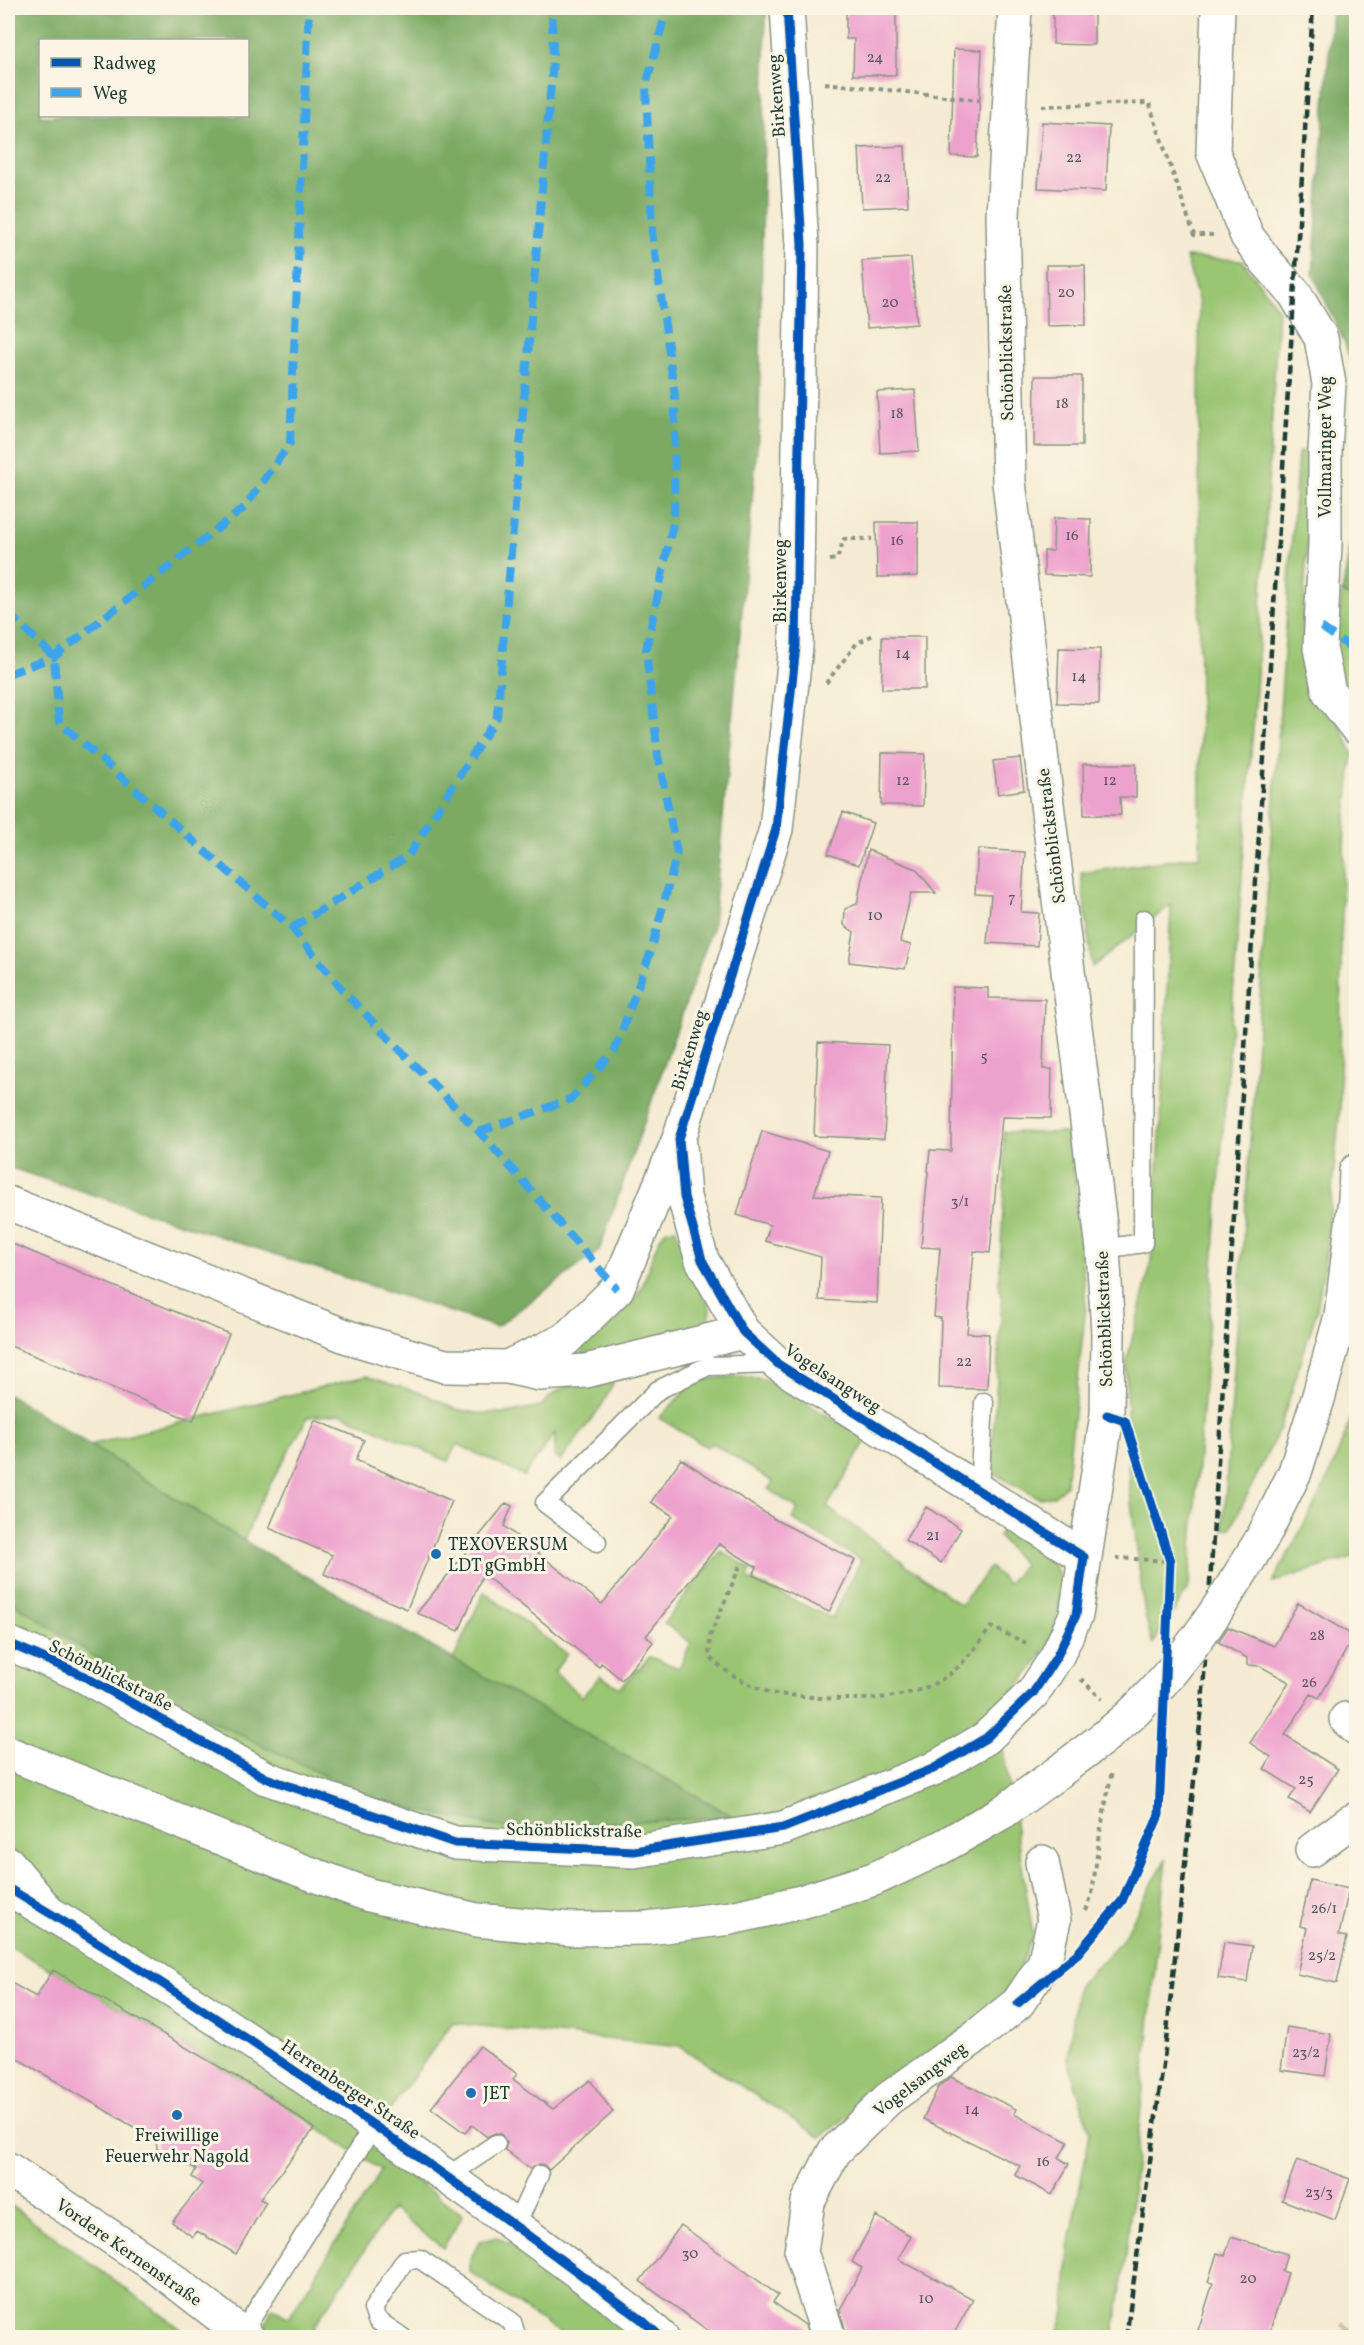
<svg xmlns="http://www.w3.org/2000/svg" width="1364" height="2345" font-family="Vollkorn,serif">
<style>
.green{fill:#9ac572;stroke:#5c8153;stroke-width:1.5}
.forest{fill:#7baa64;stroke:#4d744c;stroke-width:1.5;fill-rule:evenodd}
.building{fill:#eda1cd}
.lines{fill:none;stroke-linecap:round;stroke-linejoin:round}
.primary-tunnel{stroke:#cac8b2;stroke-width:33;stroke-dasharray:33 16;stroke-linecap:butt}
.service-casing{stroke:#8a9483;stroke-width:21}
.minor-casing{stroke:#8a9483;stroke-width:36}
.secondary-casing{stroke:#8a9483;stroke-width:36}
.primary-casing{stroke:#8a9483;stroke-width:36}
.path{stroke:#8a9483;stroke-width:4;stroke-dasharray:4.5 4.5;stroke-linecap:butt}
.service{stroke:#fff;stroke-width:18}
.minor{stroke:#fff;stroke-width:33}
.secondary{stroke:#fff;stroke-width:33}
.primary{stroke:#fff;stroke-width:33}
.rail{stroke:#1f3d34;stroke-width:4.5;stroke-dasharray:9 4.5;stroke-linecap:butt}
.secondary-bridge-casing{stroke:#8a9483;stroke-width:36;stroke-linecap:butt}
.secondary-bridge{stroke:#fff;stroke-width:33}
.quiet{stroke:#3da4eb;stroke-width:8;stroke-dasharray:15 8;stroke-linecap:butt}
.cycleway-casing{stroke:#fcf5e5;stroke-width:13}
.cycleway{stroke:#0057b8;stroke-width:9}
.poi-dot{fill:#1f6fb2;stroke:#fcf5e5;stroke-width:2}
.labels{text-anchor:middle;stroke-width:6;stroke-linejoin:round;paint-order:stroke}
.number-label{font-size:15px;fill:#52565a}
.street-label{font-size:18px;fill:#1f3d34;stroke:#fcf5e5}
.poi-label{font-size:18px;fill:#1f3d34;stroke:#fcf5e5;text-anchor:start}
</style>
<rect width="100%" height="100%" fill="#fcf5e5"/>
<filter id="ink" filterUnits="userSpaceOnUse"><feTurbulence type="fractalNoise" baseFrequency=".0167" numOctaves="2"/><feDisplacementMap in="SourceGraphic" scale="12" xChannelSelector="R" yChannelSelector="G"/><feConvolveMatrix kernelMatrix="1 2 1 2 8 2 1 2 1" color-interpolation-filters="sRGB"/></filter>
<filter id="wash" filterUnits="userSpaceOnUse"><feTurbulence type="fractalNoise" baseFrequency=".008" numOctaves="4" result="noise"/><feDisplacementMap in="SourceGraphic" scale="24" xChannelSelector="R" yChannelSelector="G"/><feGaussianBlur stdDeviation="1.35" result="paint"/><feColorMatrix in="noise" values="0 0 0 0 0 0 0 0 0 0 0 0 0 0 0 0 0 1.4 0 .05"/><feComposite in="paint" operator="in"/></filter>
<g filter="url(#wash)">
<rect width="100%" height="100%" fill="#f5ebd2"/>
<!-- green -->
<path class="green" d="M1186,257L1242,260L1278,309L1258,661L1189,1587L1153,1644L1145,1615L1129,1485L1126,1363L1152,1260L1161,1123L1171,905L1092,967L1081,873L1200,856L1199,303Z
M1313,448L1303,613L1306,666L1340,725L1353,755L1345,824L1341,941L1340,1108L1326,1253L1317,1310L1280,1428L1231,1528L1223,1529L1298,453Z
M1342,592L1356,600V716L1333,660Z
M1003,1132L1071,1133L1086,1307L1066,1485L1054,1496L1039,1498L991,1472L1002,1301L999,1283L1005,1174Z
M675,1228L710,1308L709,1319L706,1325L592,1357L581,1354C586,1330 618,1319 633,1302C650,1280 649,1250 666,1230Z
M366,1376L424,1394L455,1409L476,1413H505L541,1406C563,1379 581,1384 613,1384L602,1405L561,1461L554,1456L555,1433L524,1476L457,1444L448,1461L342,1414L308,1417L258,1506L244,1541L89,1445Z
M740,1376L765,1379L867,1439L827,1507L961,1605L990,1567L1008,1584L1024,1565L998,1536L1003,1528L1041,1548L1049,1556L1064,1586L1051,1640L1032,1669L997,1712L1033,1934L1016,1979L987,2012L820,2137L681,2047L452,2023L393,2105L368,2146L463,2215L443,2248L392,2209L313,2328L327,2337H280L264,2328L272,2308L289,2318L381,2170L268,2094L8,1945V1599L136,1684L727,1813L453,1660L484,1592L567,1654L554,1672L582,1697L600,1676L620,1688L650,1657L679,1668L691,1643L664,1623L721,1551L751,1569L748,1579L832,1618L861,1560L792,1519L798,1509L768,1489L773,1482L713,1443L707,1447L659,1418L692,1384L715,1378Z
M1356,1405V1556L1273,1582L1328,1479Z
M1166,1858L1126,2257L1113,2337H1055L1065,2312L1069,2248L1090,2132L1068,2060L1077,1987L1122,1940Z
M8,2203L192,2337H8Z
M497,2237L510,2244L635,2337H566L470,2272V2259L481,2241Z"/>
<!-- forest -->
<path class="forest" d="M8,8H766L759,425L713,926L599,1251L496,1327L8,1167ZM40,40H248V116H40Z
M1332,8H1356V379L1345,344L1313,274Z
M1356,509V600L1342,592Z
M8,1394L244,1541L734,1817L505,1828L379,1802L136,1684L8,1599Z"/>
<g id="blocks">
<!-- building -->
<path class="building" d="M846,8H896V75H853L854,39H846Z
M1053,8H1094V45L1053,44Z
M954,49L982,50L977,157L951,156Z
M1042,122L1109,126L1106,191L1038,188Z
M905,146L908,206L862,208L859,148Z
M911,258L917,324L867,328L862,261Z
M1046,265H1085L1086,325L1047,326Z
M1035,376H1082V446H1034Z
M915,390L919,451L880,453L877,392Z
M1054,518L1091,519L1090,577L1044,575V551H1053Z
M876,522H918V576L877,577Z
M882,637H925V689H882Z
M1059,648L1100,649L1099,704L1057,703Z
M882,753L925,754L923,806L881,805Z
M1020,758L1024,790L998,794L993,761Z
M1083,764H1136V797H1120L1121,815H1084Z
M843,812L873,823L859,865L828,854Z
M978,849L1025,852L1021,912L1039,913L1037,946L987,943L991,895L975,894Z
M868,850L916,869L936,893H911L900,942L911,945L905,969L849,962L854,932L844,925L845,909L857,904Z
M953,987L988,988V998L1045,999L1043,1069H1052L1051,1118L1002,1117L990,1253L974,1251L967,1333L989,1334L987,1389L939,1388L941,1318L934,1317L940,1248L921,1247L930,1150L951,1151Z
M818,1042L888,1045L884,1139L814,1136Z
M762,1131L828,1151L814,1195L881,1198L877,1303L819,1300L821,1257L765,1241L770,1225L737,1215Z
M8,1242L229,1334L193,1421L8,1345Z
M315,1420L364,1440L356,1460L452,1501L407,1609L324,1574L332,1555L269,1528Z
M681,1459L776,1520L855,1560L829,1612L753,1575L757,1567L719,1544L646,1636L653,1642L622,1680L601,1663L599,1667L483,1574L459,1631L417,1613L506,1503L512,1506L504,1526L602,1604L673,1516L651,1502Z
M926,1507L961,1529L941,1563L905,1540Z
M1298,1603L1354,1636L1319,1698L1311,1694L1285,1735L1338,1769L1310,1812L1289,1799L1296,1789L1264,1769L1271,1757L1250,1743L1289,1682L1260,1666L1247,1665V1658L1218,1642L1228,1627L1274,1646Z
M1310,1880L1349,1889L1339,1935L1347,1937L1337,1983L1297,1974L1307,1928L1300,1926Z
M1224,1942L1252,1946L1247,1982L1218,1978Z
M53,1970L271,2097L314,2129L260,2199L266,2202L236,2254L197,2231L193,2237L172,2222L202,2184L192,2177L196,2169L157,2149L156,2140L8,2053V1981L36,1997Z
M1287,2027L1331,2034L1325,2076L1281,2070Z
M480,2046L517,2074L513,2079L553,2109L590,2080L613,2112L549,2170L544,2165L539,2164L530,2169L505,2150L507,2143L501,2134L495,2133L487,2137L472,2125L465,2133L431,2108Z
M951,2077L1016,2109L1014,2114L1068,2142L1059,2158L1069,2164L1052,2195L1015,2175L1020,2166L923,2119L939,2086Z
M1297,2160L1350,2179L1335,2220L1282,2200Z
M876,2216L911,2236L898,2259L973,2299L952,2337H847L840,2310L862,2268L852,2262Z
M681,2225L778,2295L773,2302L805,2325L809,2337H717L640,2281Z
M1231,2237L1287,2254L1282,2271L1288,2273L1268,2337H1196L1213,2283L1208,2282L1217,2253L1225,2256Z"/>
</g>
</g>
<g filter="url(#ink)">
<use href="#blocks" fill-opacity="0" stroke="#8a9483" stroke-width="1.5"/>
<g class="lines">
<!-- primary-tunnel -->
<path class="primary-tunnel" d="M1353,2338L1356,2334"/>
<!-- service casing -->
<g class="service-casing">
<path id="service" d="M1103,1249L1143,1243L1144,919
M979,1490L984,1402
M597,1542L545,1503L658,1390L708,1366L778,1364
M448,2176L496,2144
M516,2225L539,2175
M242,2333L374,2125
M403,2338L377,2320L373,2309L405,2260L420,2259L512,2322L516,2335L514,2338"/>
</g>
<!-- minor casing -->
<g class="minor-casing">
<path id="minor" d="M1218,8L1213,152L1247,236L1265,260L1295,294L1321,338L1329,384L1325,451V544L1320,648L1329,692L1356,727
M680,1145L684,1197L702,1260L743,1332L778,1364L1084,1557
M8,1203L348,1337L445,1366L507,1367L539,1374L586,1371L743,1332
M507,1367L565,1340L617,1289L679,1139L776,829L796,646L802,244L787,8
M8,1643L80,1674L266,1778L455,1843L634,1851L783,1828L933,1769L986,1738L1033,1693L1057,1656L1076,1615L1107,1415L1108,1333L1103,1249L1048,812L1009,482L1003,215L1015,8
M1346,1719L1356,1728
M1312,1850L1350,1822L1356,1819
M8,2169L155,2266L248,2338
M829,2338L801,2252L808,2202L834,2152L888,2099L978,2035L1018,2003L1044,1964L1054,1920L1042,1862"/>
</g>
<!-- secondary casing -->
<g class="secondary-casing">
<path id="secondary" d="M1264,1535L1295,1472L1318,1399L1341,1316L1355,1199L1356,1171
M8,1753L298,1869L369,1895L477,1920L571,1929L647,1928L731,1918L801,1902L874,1879L940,1848L1003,1812L1060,1771
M8,1863L45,1908"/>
</g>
<!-- primary casing -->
<g class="primary-casing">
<path id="primary" d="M8,1888C228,2019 437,2166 642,2320L662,2338"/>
</g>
<!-- path -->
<path class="path" d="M825,83L979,100
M1042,106L1149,103L1194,235H1213
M830,560L837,559L844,539H872
M826,683L857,643L875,634
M1116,1558L1170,1561
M740,1566L710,1636L709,1656C721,1671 754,1688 772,1693C781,1695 791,1695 800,1696C838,1700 882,1702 919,1690C954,1678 970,1656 991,1627L1026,1643
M1081,1679L1102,1699
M1086,1911L1092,1894L1100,1833L1112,1771"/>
<!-- service -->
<use href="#service" class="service"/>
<!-- minor -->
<use href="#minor" class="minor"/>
<!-- secondary -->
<use href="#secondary" class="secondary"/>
<!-- primary -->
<use href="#primary" class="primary"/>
<!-- rail -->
<path class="rail" d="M1126,2338L1165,2050L1202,1706L1313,8"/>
<!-- secondary-bridge casing -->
<g class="secondary-bridge-casing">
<path id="secondary-bridge" d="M1060,1771C1086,1750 1116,1731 1139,1707C1190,1656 1227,1596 1264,1535"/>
</g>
<!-- secondary-bridge -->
<use href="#secondary-bridge" class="secondary-bridge"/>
<!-- quiet -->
<path class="quiet" d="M8,613L54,657L59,722L292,928L345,993L486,1139L617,1289
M1321,627L1356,651
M8,674L54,657L245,507L290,443L309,8
M292,928L408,856L497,717L553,60L552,8
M479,1132L571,1099L615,1050L651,951L677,853L658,756L646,650L674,519L675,396L652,232L646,86L667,8"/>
<!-- cycleway casing -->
<g class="cycleway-casing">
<path id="cycleway" d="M8,1643L80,1674L266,1778L455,1843L634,1851L783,1828L933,1769L986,1738L1033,1693L1057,1656L1076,1615L1084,1557L778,1364L743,1332L702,1260L684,1197L679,1139L776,829L796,646L802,244L787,8
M8,1888C228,2019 437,2166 642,2320L662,2338
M1018,2003L1078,1953L1122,1901L1159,1815L1170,1561L1125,1421L1107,1415"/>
</g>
<!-- cycleway -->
<use href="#cycleway" class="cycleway"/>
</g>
</g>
<!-- markers -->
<g class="poi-dot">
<circle cx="436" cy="1554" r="6"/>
<circle cx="471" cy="2093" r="6"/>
<circle cx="177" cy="2115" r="6"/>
</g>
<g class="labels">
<!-- number labels -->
<g class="number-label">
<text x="875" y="62">24</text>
<text x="1074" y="162">22</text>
<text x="883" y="182">22</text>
<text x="1066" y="297">20</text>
<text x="890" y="307">20</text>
<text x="1062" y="408">18</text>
<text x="897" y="418">18</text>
<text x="1072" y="540">16</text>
<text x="897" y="545">16</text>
<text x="903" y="658">14</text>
<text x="1079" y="681">14</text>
<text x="903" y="785">12</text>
<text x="1110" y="785">12</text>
<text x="1012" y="902">7</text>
<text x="875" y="920">10</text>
<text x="984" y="1061">5</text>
<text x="960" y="1206">3/1</text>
<text x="964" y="1366">22</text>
<text x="933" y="1540">21</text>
<text x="1317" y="1640">28</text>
<text x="1309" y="1687">26</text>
<text x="1306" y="1784">25</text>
<text x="1324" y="1913">26/1</text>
<text x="1322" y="1960">25/2</text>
<text x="1306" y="2057">23/2</text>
<text x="972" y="2114">14</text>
<text x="1043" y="2166">16</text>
<text x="1319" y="2197">23/3</text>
<text x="690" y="2258">30</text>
<text x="1248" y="2283">20</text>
<text x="926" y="2303">10</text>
</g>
<!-- street labels -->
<g class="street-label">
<text transform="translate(776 96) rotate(-94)" y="6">Birkenweg</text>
<text transform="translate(1006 353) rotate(-91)" y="6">Schönblickstraße</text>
<text transform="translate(1325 447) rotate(-90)" y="6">Vollmaringer Weg</text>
<text transform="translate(780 581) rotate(-90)" y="6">Birkenweg</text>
<text transform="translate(1051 836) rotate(-97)" y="6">Schönblickstraße</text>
<text transform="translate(689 1050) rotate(-73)" y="6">Birkenweg</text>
<text transform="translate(1104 1319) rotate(-92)" y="6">Schönblickstraße</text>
<text transform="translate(833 1378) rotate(33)" y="6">Vogelsangweg</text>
<text transform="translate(111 1675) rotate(27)" y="6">Schönblickstraße</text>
<text transform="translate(574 1830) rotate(1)" y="6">Schönblickstraße</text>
<text transform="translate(920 2079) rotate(-37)" y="6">Vogelsangweg</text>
<text transform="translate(351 2089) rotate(34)" y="6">Herrenberger Straße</text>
<text transform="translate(129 2252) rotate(35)" y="6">Vordere Kernenstraße</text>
</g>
<!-- poi labels -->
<g class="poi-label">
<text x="448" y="1550">TEXOVERSUM<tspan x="448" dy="21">LDT gGmbH</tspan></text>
<text x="483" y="2099">JET</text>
<text x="177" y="2141" text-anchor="middle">Freiwillige<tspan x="177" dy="21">Feuerwehr Nagold</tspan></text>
</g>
</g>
<!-- margin -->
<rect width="1364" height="2345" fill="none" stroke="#fcf5e5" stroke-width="30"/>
<!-- legend -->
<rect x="39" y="39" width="210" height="78" fill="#fcf5e5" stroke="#a4ab9e" stroke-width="1.5"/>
<rect x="51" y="58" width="30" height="9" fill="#0057b8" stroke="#a4ab9e" stroke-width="1.5"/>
<text x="93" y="69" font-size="18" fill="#1f3d34">Radweg</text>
<rect x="51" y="88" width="30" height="9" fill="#3da4eb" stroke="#a4ab9e" stroke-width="1.5"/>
<text x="93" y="99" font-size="18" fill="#1f3d34">Weg</text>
</svg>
